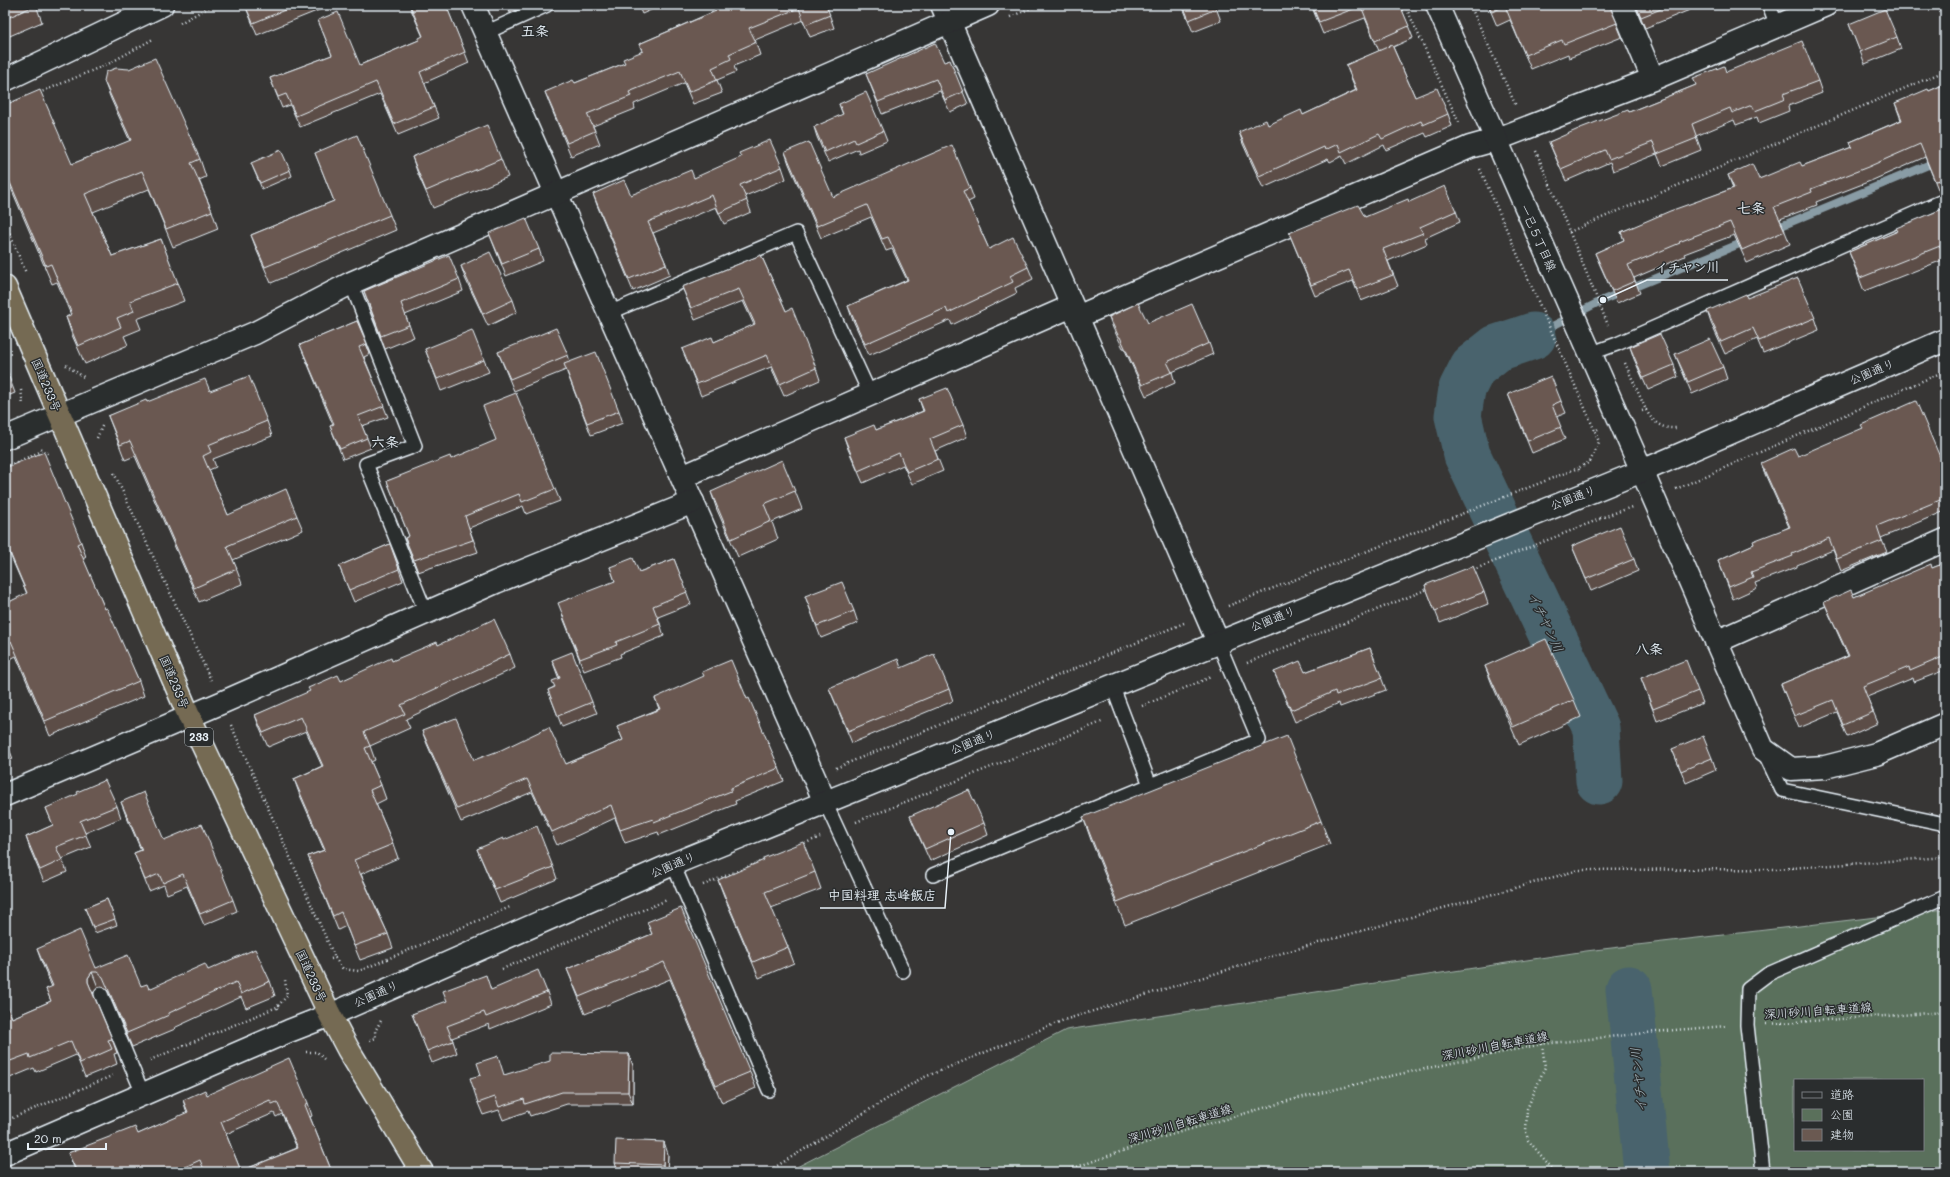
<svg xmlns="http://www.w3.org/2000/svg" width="1950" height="1177" font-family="Mali,'Klee One',sans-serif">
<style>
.green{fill:#5a705b;stroke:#a1b0aa;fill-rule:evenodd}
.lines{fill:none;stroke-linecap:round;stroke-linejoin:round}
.stream{stroke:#899ca5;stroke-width:8}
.river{stroke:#49646d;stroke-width:47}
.service-casing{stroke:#e8f1f8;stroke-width:16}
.minor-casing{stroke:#e8f1f8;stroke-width:25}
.tertiary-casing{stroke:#e8f1f8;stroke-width:25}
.trunk-casing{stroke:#e8f1f8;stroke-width:25}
.path{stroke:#e8f1f8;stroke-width:2.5;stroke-dasharray:1 3;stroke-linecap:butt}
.service{stroke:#2a2d2e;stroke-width:13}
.minor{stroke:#2a2d2e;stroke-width:22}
.tertiary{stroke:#2a2d2e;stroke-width:22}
.trunk{stroke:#746b52;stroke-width:22}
.wall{fill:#5b4d46;stroke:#e8f1f8;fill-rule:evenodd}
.shaded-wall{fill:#4a3e39;stroke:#e8f1f8}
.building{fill:#6a5951;stroke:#e8f1f8;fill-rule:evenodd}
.labels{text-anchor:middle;stroke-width:3;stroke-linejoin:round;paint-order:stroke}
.shield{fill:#2a2d2e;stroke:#afb6bb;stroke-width:1}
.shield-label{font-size:11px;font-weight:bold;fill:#e8f1f8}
.street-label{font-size:12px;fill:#e8f1f8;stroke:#2a2d2e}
.water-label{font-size:13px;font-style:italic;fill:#a8b9c0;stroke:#2a2d2e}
.quarter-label{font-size:14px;font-weight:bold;fill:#e8f1f8;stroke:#2a2d2e}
.leader{fill:none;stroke:#e8f1f8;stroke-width:1.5}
.callout-dot{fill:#e8f1f8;stroke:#2a2d2e;stroke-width:1.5}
.callout-label{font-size:13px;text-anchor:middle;font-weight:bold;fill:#e8f1f8;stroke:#2a2d2e;stroke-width:3;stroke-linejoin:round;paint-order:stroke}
</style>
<rect width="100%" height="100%" fill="#373635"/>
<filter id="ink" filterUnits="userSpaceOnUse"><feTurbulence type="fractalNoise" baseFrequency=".025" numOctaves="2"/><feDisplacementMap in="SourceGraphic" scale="8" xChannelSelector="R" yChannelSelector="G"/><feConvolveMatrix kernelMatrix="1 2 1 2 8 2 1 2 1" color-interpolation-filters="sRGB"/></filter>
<g filter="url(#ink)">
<!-- green -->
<path class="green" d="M1945,909V1172H787L1066,1030L1586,951ZM1795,1080H1923V1150H1795Z"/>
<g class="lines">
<!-- stream -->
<path class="stream" d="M1774,229L1945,158
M1533,336L1603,300L1749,240"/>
<!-- river -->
<path class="river" d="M1533,336L1497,348L1473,367L1462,389L1458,416L1467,455L1596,728L1599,781
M1629,989L1647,1172"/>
<!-- service casing -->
<g class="service-casing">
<path id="service" d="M1769,5L1777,26
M485,33L547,5
M351,283L415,446L366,464L426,613
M609,313L796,233L870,394
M1589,354L1617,344L1945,200
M1112,685L1150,785
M1765,754L1782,790L1945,824
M825,802L903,971
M673,864L769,1090
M933,875L1259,740L1218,642
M101,994L143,1094
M1763,1172L1747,1025L1748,989L1768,974L1945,897"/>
</g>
<!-- minor casing -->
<g class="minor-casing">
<path id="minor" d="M473,5L825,802
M942,5L1218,642
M1622,5L1653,79
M1077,317L1470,147L1495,140L1653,79L1826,5
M1642,471L1763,749L1791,769L1825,767L1876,754L1945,724
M682,477L1072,306
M1716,642L1945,540"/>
</g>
<!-- tertiary casing -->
<g class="tertiary-casing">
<path id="tertiary" d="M1437,5L1642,471
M5,80L162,5
M5,438L255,333L351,283L988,5
M5,795L221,703L496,582L693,502
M5,1154L289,1031L330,1015L673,864L1642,471L1945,340"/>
</g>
<!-- trunk casing -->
<g class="trunk-casing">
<path id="trunk" d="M5,287L189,716L330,1015L348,1049L422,1172"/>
</g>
<!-- path -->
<path class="path" d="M1405,5L1460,125
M1470,5L1516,106
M1010,17L1038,5
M180,23L213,5
M39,93L110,63L153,39
M1536,151L1608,325
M1480,169L1595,431
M5,222L26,273
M1569,232L1945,71
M1625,363L1646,410
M66,365L85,378
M21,390L23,405
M1642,411L1646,410C1653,422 1661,429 1676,428
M97,438L103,424
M41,448L43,451L50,454
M5,467L42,451
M1579,470L1578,468L1590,462L1599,442L1595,431L1598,429
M114,473L211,680
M1676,489L1945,371
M1600,518L1632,507
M1473,570L1600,519
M1228,606L1578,468
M1247,663L1430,588
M1142,706L1211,677
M231,725L335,958
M836,768L1184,623
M856,822L1104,721
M801,845L820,837
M703,885L767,859
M331,959L335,958L343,969L359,971L510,907
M502,969L667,900
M278,1009L277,1007L287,996L285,980
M1766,1024L1945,1012
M370,1040L376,1038L375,1031L382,1019
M1542,1044L1545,1067L1527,1109L1526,1132L1528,1140L1555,1172
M306,1052H317L324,1059
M150,1060L277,1007
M5,1121L114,1075
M767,1172L920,1079L1064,1020L1279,954L1579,870L1777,869L1945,857
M1062,1172L1160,1138L1222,1120L1295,1099L1395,1075L1542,1044L1675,1030L1727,1026"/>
<!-- service -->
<use href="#service" class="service"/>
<!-- minor -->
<use href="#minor" class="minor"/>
<!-- tertiary -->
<use href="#tertiary" class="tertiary"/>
<!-- trunk -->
<use href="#trunk" class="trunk"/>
</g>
<!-- wall -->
<path class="wall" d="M5,5H36L42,22L5,38Z
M245,5H328L329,6L257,35Z
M409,5H446L469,63L424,83L439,118L398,135L380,94L300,127L290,105L282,108L270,78L332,55L318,20L360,65L419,40L423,37Z
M507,5H528L510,13Z
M638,5H662L642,14Z
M712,5H826L834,28L810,37L803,20L755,40L760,55L734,66L736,72L717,80L722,93L693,104L684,83L634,104L635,109L593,126L600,144L571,156L550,105L545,92L575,83L625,63L642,51L639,44L715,11Z
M869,5H881L871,9Z
M1182,5H1215L1221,21L1193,32Z
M1262,5H1269L1263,8Z
M1311,5H1400L1413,38L1393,47L1415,97L1448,114L1452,126L1427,137L1425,133L1386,150L1384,145L1346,164L1342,156L1330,162L1328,159L1263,188L1243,144L1239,132L1268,125L1303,115L1356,90L1346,65L1379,51L1365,18L1323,34Z
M1488,5H1609L1622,37L1569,58L1568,54L1531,69L1510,20L1497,26Z
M1636,5H1702L1645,28Z
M1715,5H1725L1717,8Z
M1849,24L1897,37L1901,49L1865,64Z
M944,62L963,92L968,104L950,112L940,91L882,114L866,74Z
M1726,72L1818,81L1822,93L1788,106L1789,111L1759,123L1757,117L1736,125L1734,120L1696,136L1701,150L1662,166L1657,154L1613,171L1610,162L1566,181L1554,154L1549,142L1629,112L1696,85Z
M104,81L200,159L206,177L199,180L212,211L218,229L173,247L149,189L93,212L112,256L161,239L184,301L137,319L141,329L124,336L128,345L85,364L72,335L66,317L71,315L57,282L52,284L5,174V105L72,164L130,141L111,99Z
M1945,84V192L1940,194L1925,157L1873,180L1816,202L1817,205L1780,219L1790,244L1747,263L1734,235L1684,254L1685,256L1634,278L1640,293L1617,303L1600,265L1595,253L1624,240L1621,232L1733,188L1728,175L1759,179L1802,166L1852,147L1850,142L1901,120L1895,103L1929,91Z
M839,104L883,131L887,141L859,153L858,149L828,162L817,137L814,127L843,115Z
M785,152L833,197L970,188L974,199L968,202L989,249L1028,267L1033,279L1015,288L1017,293L952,325L950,320L869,355L852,318L848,306L907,280L892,249L886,251L871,217L821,238L789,164Z
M315,153L390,215L396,230L271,283L257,251L251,235L334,201Z
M412,157L501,159L508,177L433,208L418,174Z
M251,163L290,170L292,176L262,189Z
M782,167L786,179L745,196L751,212L724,224L716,207L653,233L666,264L670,275L633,291L597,205L593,194L631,195L694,178Z
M1409,202L1456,211L1460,222L1425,238L1427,244L1388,261L1398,286L1361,301L1353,281L1315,296L1289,233L1365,217Z
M1945,208V259L1864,291L1849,252L1898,231Z
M489,233L539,249L543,261L506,276Z
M761,255L786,311L816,368L820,380L784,396L771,367L701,396L687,361L682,349L714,342L754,325L743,301L695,320L682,287Z
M461,266L513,300L517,312L488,326L465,278Z
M459,279L463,291L405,315L414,337L385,349L364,291Z
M1747,298L1815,318L1819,330L1763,353L1757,339L1725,354L1711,323L1707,311Z
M1109,317L1148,323L1209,343L1213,354L1172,372L1175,383L1146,396L1124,348H1123L1113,328Z
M357,321L370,354L364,357L388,417L362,426L371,448L343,459L330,426L333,425L304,355L300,345Z
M1630,347L1674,365L1678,377L1648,390L1634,359Z
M425,349L484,360L489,372L441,391Z
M498,352L568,355L570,362L619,411L623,423L591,435L566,370L514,391Z
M1675,354L1723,367L1727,379L1692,394L1680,366Z
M5,366L15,393L5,397Z
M210,391L267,421L272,436L213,459L216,467L209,470L228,515L297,516L303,530L233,560L242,584L199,602L135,456L125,460L108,416L147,402Z
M1508,394L1561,401L1566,413L1556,417L1565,439L1532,453Z
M919,399L963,425L967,437L935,451L943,471L912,484L903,465L863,483L848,449L844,437L876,430L923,411Z
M1945,454V511L1881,538L1887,552L1841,571L1833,550L1797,565V567L1755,583L1757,588L1733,599L1718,560L1754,544L1789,527L1765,474L1761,463L1798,456L1940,457Z
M451,459L555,489L560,501L526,514L523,506L469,528L478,552L418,572L405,538L409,536L387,481Z
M5,468L81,542L86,557L83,559L105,609L139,681L144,696L50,736L16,656L5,662V604L27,594L5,543Z
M795,491L802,509L772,522L778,539L738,557L717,510L711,492Z
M390,544L403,581L354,602L339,566Z
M1572,546L1634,559L1638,571L1591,591Z
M674,559L691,604L658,617L664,636L620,654L621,657L584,671L562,615L615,581L610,567L639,572Z
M1945,563V670L1914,682L1913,678L1867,697L1878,723L1847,737L1837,712L1799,728L1781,684L1848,656L1829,614L1824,602L1854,597L1932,568Z
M1425,585L1484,592L1488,604L1440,623Z
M805,596L854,611L858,623L821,638Z
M438,645L510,654L515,668L406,719L410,728L370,746L375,760L371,762L381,785L386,799L376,804L393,844L398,858L361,874L388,934L393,948L360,960L346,926L338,930L308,856L324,850L299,793L294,779L322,766L306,731L268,747L260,729L255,715L392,661Z
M1370,648L1386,690L1340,707L1339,703L1295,722L1279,684L1274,672H1305Z
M552,660L592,702L597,713L562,727L548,690L554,687L559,679Z
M1485,666L1574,700L1581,717L1519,745L1492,684Z
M901,668L949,689L953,701L852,743L834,700L829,688Z
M1641,678L1698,691L1703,703L1657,721Z
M655,698L747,699L779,768L784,781L735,801L736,804L659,835L658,832L625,843L615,818L557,845L532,792L461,822L427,744L422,731L474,760L566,764L623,740L617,726L659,709Z
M5,738L13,759L5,763Z
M1672,749L1712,758L1716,770L1686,783Z
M121,802L233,900L237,911L204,925L187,886L167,894L164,885L149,891L134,853L141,850L125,813Z
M117,806L121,818L85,833L91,847L62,859L67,872L44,882L30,849L26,837L53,825L46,808Z
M910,816L984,823L988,835L930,861L915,828Z
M1083,817L1321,821L1330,844L1125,925L1091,840Z
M504,840L553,867L557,879L500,903L482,861L477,849Z
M815,872L821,889L771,908L788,947L794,963L759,978L724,896L718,880Z
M107,899L117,925L95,933L85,908Z
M647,922L750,1072L756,1088L722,1103L670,979L585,1014L567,969L652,934Z
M37,949L96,968L149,989L208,970L270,981L275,996L246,1008L241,997L174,1028L175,1029L132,1047L108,991L102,986L98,987L93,993V994L112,1039L117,1053L114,1054L117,1064L85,1077L76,1055L36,1072L34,1068L5,1080V1001L12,1018L51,1001L46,989L52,987L42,963Z
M491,990L547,992L551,1004L490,1029L489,1024L452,1038L457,1053L432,1063L412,1014Z
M629,1054L633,1066V1104H567L530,1116L528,1111L503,1120L499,1110L483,1115L478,1103L504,1075Z
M207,1095L308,1103L312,1116L310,1117L332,1172H76L68,1153L138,1134L187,1113L183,1100ZM274,1113L276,1117L282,1114L297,1148L241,1171L226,1134Z
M668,1154L667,1172H618L615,1163Z"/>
<!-- shaded-wall -->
<path class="shaded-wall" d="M92,972L98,987L93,993L94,997L88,982V978Z
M629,1054L633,1066V1104L628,1092Z
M664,1142L668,1154L667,1172H665L663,1165Z"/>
<!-- building -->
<path class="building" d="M5,5H36L5,19Z
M245,5H297L253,23Z
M410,5H446L465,52L420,72L434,107L394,124L376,82L296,116L286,94L278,97L270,78L332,55L318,20L338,12L360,65L419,40V38L423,36Z
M713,5H826L830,15L805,25L799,8L749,28L756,42L729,54L731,59L712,68L717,80L689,92L680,71L629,92L631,96L587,114L595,131L567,143L545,92L573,80L575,83L625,63L623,59L643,51L639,44L716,11Z
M1183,5H1215L1216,9L1189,20Z
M1312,5H1400L1409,26L1375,41L1361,6L1319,22Z
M1489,5H1609L1617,23L1564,44L1562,40L1525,55L1505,6L1492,12Z
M1636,5H1671L1641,17Z
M1885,9L1897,37L1860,52L1849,24Z
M1802,41L1818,81L1783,94L1785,99L1755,111L1752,105L1732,113L1730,108L1692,124L1697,138L1657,154L1653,142L1609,159L1605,150L1561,169L1549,142L1583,127L1628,110L1629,112L1696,85L1693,78L1724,66L1726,72Z
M935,43L944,62L950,60L963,92L945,100L936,79L878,102L866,74Z
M1392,45L1415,97L1437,88L1448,114L1423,125L1421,121L1382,139L1379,134L1341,152L1338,144L1325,150L1324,147L1259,176L1239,132L1266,120L1268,125L1301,110L1303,115L1357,90L1346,65Z
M155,58L200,159L191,163L212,211L166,229L142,171L85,194L112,256L161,239L178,283L130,301L134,311L117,318L121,327L78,346L66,317L72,314L51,264L46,266L5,171V105L40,90L72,164L131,140L104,81L106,72L116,68L129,69Z
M1945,84V182L1942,180L1935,181L1920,144L1868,167L1811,189L1812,192L1774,207L1785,231L1742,250L1730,222L1679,242L1680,243L1628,265L1635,281L1612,291L1595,253L1624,240L1621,232L1670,211L1734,188L1728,175L1752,164L1759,179L1800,162L1802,166L1852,147L1850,142L1902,120L1895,103L1928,89L1929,91Z
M866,92L883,131L856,143L854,139L825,152L814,127L843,114L839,104Z
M487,125L501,159L426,191L412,157Z
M357,135L390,215L265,267L251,235L334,201L315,153Z
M770,140L782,167L740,185L747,200L719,213L712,195L648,222L666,264L629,279L593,194L624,180L631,195L691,170L694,178L741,157L739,153Z
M809,142L833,197L952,145L970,188L963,191L989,249L1013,237L1028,267L1010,276L1013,282L948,313L946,308L865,344L848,306L908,280L888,237L882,239L867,205L817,226L785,152Z
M281,150L290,170L260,183L251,163Z
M1445,186L1456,211L1420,227L1423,233L1383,249L1393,275L1357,289L1349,270L1311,285L1289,233L1358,205L1365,217L1408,199L1409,202Z
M1945,193V204L1941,196Z
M1945,208V244L1860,278L1849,252L1898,231L1896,228Z
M526,218L539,249L502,264L489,233Z
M490,252L513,300L483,314L461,266Z
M449,255L459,279L401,303L409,325L381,336L364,291Z
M761,255L786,311L792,308L816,368L780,384L767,355L697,384L682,349L712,337L714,342L755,324L739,289L691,308L682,287Z
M1798,278L1815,318L1759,341L1753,328L1721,342L1707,311L1746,294L1747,298Z
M1138,303L1148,323L1192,304L1209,343L1167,362L1172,372L1142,385L1120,337H1119L1109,317Z
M357,321L367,344L359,347L384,406L358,416L367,438L340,449L330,426L334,424L300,345Z
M556,328L568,355L510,379L498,352Z
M472,330L484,360L437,379L425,349Z
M1660,334L1674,365L1643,378L1630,347Z
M1710,339L1723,367L1688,382L1675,354Z
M596,352L619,411L587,423L564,364Z
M5,366L9,375L5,376Z
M249,376L267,421L208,445L211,452L203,456L228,515L286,489L297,516L227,546L237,569L194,588L130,441L120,445L108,416L146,400L147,402L205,379L210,391Z
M1551,376L1561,401L1552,405L1561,427L1528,441L1508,394Z
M947,388L963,425L930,439L938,459L907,472L899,453L858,471L844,437L874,425L876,430L924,411L919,399Z
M516,393L555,489L522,502L519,494L465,516L473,540L414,560L405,538L409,536L387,481L450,456L451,459L496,440L483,406Z
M1916,401L1940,457L1945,454V498L1877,526L1882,541L1837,559L1829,538L1792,554L1793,556L1751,572L1753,577L1729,587L1718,560L1754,544L1753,541L1790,527L1761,463L1794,448L1798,456L1863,428L1861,425Z
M44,452L81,542L77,544L105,609L107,608L139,681L45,721L11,641L5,644V604L27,593L5,541V468Z
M782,460L795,491L764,504L771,521L731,539L711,492Z
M1620,526L1634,559L1586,579L1572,546Z
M390,544L399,569L349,590L339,566Z
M633,558L639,572L674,559L687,592L653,606L660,624L616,642L617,645L580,659L558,603L615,581L610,567Z
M1945,563V656L1910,671L1909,667L1863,686L1873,712L1843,725L1833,700L1794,716L1781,684L1849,656L1824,602L1851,590L1854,597L1931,564L1932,568Z
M1473,566L1484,592L1435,611L1425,585Z
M842,582L854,611L817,626L805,596Z
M494,619L510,654L401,705L405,714L364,732L370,746L365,748L381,785L370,790L393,844L354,860L388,934L354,946L341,912L333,916L308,856L325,850L294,779L323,766L301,717L263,733L255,715L310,691L308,688L338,675L341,681L391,658L392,661L437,642L438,645Z
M1546,639L1574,700L1513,727L1485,666Z
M1370,648L1382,678L1336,695L1335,691L1291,710L1274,672L1300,661L1305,672Z
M572,652L592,702L558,716L548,690L555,687L552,681L560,678L552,660Z
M934,654L949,689L848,731L829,688L898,659L901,668Z
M731,660L747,699L749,698L779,768L731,788V791L654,822L653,819L620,830L611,805L552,832L527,779L457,809L422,731L456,718L474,760L501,750L549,727L566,764L623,740L617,726L660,709L655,698L704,676L702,672Z
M1686,660L1698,691L1653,709L1641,678Z
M1287,736L1321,821L1117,902L1083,817Z
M1703,736L1712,758L1681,771L1672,749Z
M5,738L10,749L5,751Z
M105,780L117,806L80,821L86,835L56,847L62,860L40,870L26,837L53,825L46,808L78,794L77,792Z
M969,790L984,823L925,849L910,816Z
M144,792L164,840L202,824L233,900L200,914L183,874L163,883L159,874L145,880L134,853L142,850L121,802Z
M537,826L553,867L495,890L477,849L503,838L504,840Z
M803,842L815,872L765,892L788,947L753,962L718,880L764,860L763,858Z
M107,899L115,919L93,927L85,908Z
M681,908L750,1072L716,1086L664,962L579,997L567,969L652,934L647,922Z
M80,930L96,968L128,955L141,986L147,984L149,989L205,964L208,970L255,949L270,981L241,994L236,982L169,1013V1015L127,1033L103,977L97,972H92L88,978V982L112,1039L108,1040L112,1049L80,1063L71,1041L30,1058L29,1054L5,1063V1001L12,1018L51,1001L46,989L53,986L37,949Z
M538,970L547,992L486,1017L484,1012L447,1026L453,1041L427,1051L412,1014L447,1001L443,991L486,975L491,990Z
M550,1053L629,1054L628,1092H562L525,1104L524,1099L499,1107L495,1097L478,1103L470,1078L481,1075L477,1063L498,1056L504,1075L550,1061Z
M289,1058L308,1103L305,1105L332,1172H205L200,1160L174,1172H77L68,1153L135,1127L138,1134L188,1112L183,1100L205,1090L207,1095ZM270,1100L272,1104L277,1102L298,1148L241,1171L221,1122Z
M616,1140L664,1142L663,1165L615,1163Z"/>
</g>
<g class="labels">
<!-- shield labels -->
<rect class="shield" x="185" y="728" width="28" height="18" rx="3"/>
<g class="shield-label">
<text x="199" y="741">233</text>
</g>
<!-- street labels -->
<g class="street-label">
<text transform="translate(1538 238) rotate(66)" y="4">一已５丁目線</text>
<text transform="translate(1872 372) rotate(-23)" y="4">公園通り</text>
<text transform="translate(46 385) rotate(67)" y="4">国道233号</text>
<text transform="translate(1573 498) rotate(-21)" y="4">公園通り</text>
<text transform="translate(1273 619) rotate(-22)" y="4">公園通り</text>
<text transform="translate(174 682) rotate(67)" y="4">国道233号</text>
<text transform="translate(973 742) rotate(-22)" y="4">公園通り</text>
<text transform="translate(673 865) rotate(-23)" y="4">公園通り</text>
<text transform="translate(311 976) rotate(65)" y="4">国道233号</text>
<text transform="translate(376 994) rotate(-24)" y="4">公園通り</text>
<text transform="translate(1818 1011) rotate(-4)" y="4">深川砂川自転車道線</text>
<text transform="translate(1495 1046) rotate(-11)" y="4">深川砂川自転車道線</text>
<text transform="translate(1180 1124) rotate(-17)" y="4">深川砂川自転車道線</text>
</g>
<!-- water labels -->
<g class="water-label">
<text transform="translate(1546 622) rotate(65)" y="5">イチヤン川</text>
<text transform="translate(1638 1080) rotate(-96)" y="5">イチヤン川</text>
</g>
<!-- quarter labels -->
<g class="quarter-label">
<text x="535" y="36">五条</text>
<text x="1751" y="213">七条</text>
<text x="385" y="447">六条</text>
<text x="1649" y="654">八条</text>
</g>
</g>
<!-- callouts -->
<path class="leader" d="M1603 300L1647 280H1728M951 832L945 908H820"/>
<g class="callout-dot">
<circle cx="1603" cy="300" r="4"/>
<circle cx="951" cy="832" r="4"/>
</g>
<g class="callout-label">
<text x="1687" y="272">イチヤン川</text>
<text x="882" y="900">中国料理 志峰飯店</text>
</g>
<!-- margin -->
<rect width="1950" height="1177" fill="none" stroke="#2a2d2e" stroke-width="20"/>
<rect x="10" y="10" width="1930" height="1157" fill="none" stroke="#e8f1f8" stroke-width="1.5" filter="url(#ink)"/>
<!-- legend -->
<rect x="1794" y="1079" width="130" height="72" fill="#2a2d2e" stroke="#767b7f"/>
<rect x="1802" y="1092" width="20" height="6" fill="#2a2d2e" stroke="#767b7f"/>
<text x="1830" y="1099" font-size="12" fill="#e8f1f8">道路</text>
<rect x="1802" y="1109" width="20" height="12" fill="#5a705b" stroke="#767b7f"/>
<text x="1830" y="1119" font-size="12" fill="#e8f1f8">公園</text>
<rect x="1802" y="1129" width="20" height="12" fill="#6a5951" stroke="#767b7f"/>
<text x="1830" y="1139" font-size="12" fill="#e8f1f8">建物</text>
<!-- scale -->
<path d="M28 1143v6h78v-6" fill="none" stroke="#e8f1f8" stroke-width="2"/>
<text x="34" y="1143" font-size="12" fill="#e8f1f8" stroke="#2a2d2e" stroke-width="3" paint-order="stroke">20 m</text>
</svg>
